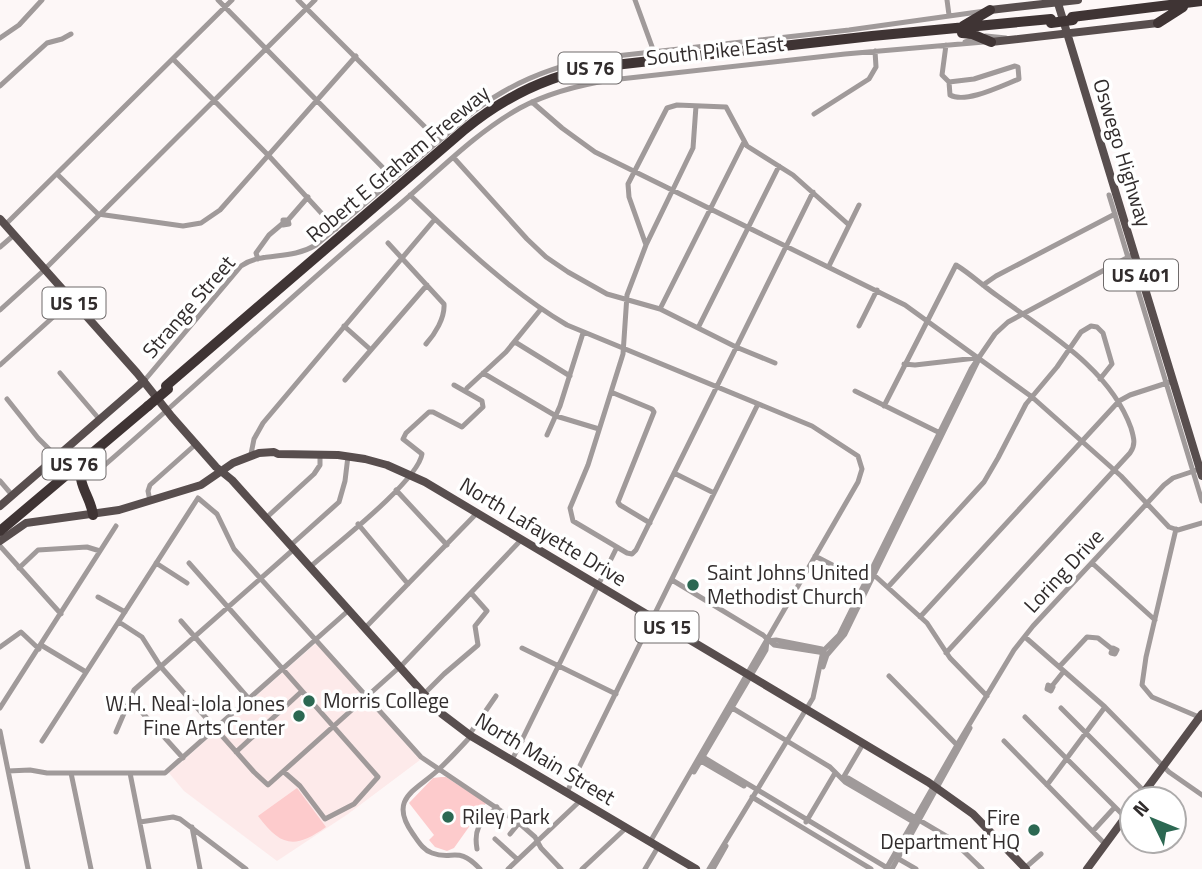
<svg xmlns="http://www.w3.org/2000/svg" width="1202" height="869" font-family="'Titillium Web',sans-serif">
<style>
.built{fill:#fdeaea}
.green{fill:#fdcbcc}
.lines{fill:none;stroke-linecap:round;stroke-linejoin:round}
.minor{stroke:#a09a9a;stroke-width:5}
.major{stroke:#584e4e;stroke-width:8}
.highway{stroke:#3f3434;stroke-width:10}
.highway-bridge{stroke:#3f3434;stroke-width:10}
.poi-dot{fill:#2c6852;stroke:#fff;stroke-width:2.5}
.labels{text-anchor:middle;stroke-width:7;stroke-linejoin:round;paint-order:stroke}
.shield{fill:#fff;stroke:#6f6b6b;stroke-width:2}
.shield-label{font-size:19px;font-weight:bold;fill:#312c2c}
.street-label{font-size:21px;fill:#312c2c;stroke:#fff}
.poi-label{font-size:21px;fill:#312c2c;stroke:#fff;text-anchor:start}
</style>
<rect width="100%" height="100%" fill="#fdf7f7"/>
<!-- built -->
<path class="built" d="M316,643L420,760L348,814L277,861L184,791L169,773Z"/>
<!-- green -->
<path class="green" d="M441,777H446L486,803L454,848L447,851L435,847L429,840L434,835L409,803L433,778Z
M297,788L326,827C295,849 281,847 258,816Z"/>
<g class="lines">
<!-- minor -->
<path class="minor" d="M218,0L394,179
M298,0L439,141
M635,0L654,52
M947,0L949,15
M0,38L19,25L42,0
M965,42L986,36L1006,38
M946,45L942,75L949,82
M173,59L269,156L336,229
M1015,66L1018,67L1019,79C1003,85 966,104 950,95L949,82L974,79Z
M0,86L47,43L62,39L71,34
M532,102L562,128L595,152L905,305L1032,397L1121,476L1169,527L1178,530L1202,523
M814,114L869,79L876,67L875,51
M454,158L527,239L546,257L568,272L607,294L660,309L736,347L775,363
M57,174L98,214L183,226L201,223L220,210L356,56
M813,192L636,550L632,554L627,553L573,521L570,508L588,465L623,354L627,295L646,245L629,197L628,184L667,108L677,105L726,107L747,146L793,175L849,225
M410,195C460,243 508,290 567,325L812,426L858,456L862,469L858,482L650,842
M1109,195L1202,501
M288,220H283V225L289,224L288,220L308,197
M5,225L232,0
M388,243L444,304C445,318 435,334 426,344
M646,245L693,148L696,106
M0,247L14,235
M258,259L256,253L269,235L282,224
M829,266L859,205
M983,285L996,276L1115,214
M660,309L744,142
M0,310L42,272L315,0
M344,326L371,350
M859,326L877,290
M698,328L779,166
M515,342L570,376
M904,364L915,365L976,358
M0,365L72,300
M60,373L100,420
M483,373L556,416L599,429
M345,380L427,285
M144,381L241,266C263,251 289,261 316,245L474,111C511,83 552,66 598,58L849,30L985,11
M467,388L506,352L541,309
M855,391L940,433
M611,392L652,409L654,412L618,502L620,505L650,523
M7,399L38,438L57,457
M884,406L956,265C971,274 984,287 999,297C1048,333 1110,369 1131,428C1134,438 1136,445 1130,453L946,653
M547,435L560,406L583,333
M251,454L254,439L263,423L435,219
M674,473L714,493
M92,476C196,387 294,292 399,205C438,172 475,133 520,108C548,93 579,85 611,80L845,54L984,42
M0,481L12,495
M396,490L447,545
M150,501L148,491L150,485L196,444
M266,518L314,474L320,465V455
M358,524L408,584
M1176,529L1146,657L1142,685L1152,697L1199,717
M291,545L339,502L345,481L348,456
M0,546L61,614
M815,556L867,583
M156,563L187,583
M189,563L378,777L354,804L325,819L300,786L284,772
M1092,563L1155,620
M310,567C334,546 418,481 422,454L403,439L406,433L429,412H433L462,427L483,407L482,401L454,385
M19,568L38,550L87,547L100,551
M874,575L927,623L950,658L987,696
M672,580L763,635L774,645L825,653
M888,587L984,482L998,458L1026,404L1057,367L1081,332L1091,326L1097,327L1103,333L1112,364L1100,379
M98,597L125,612
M920,617L1119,401L1130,395L1173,381
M181,621L249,699
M119,622L142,637L161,667L254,772L268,785L403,664L521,540
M365,628L477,513
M1025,637L1105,707L1169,772L1202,795
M767,641L776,640L822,649
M41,645L86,672
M0,647L21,632L39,649
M522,648L616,694
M1113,648L1117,650L1115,654L1111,653Z
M823,667L827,655L845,634L978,361
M1059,667L1087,637L1098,638L1112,649
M889,676L958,746
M1048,685L1053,687L1051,691L1047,689Z
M1052,686L1064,671
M424,694L444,674L478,645L475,626L487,611L471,593
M130,699L183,758
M729,706L830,767L845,782L917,824
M0,708L116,526
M1061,708L1144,791
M1025,717L1125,817
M483,720L522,741
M0,731L28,869
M116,732L134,690L294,549
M469,735L496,696
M471,736C460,748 449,760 437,771C415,791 388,799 413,834C418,841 423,850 432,853C453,861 458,845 480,869
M42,741L198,498L217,514L234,549L421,757L519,823L535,837L541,848L561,869
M1004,741L1105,844
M236,752L301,692
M700,757L701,761L744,786
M703,757L889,869
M512,760L617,547
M8,771L30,770L47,773H165L349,610
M694,772L766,650L767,641
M71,773L91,869
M130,773L149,869
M843,778H848L951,839L982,869
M843,778L863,744
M1047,785L1105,707
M567,792L758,404
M752,797L871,869
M140,822L173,817L180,819L246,869
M806,822L835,773
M192,827L200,869
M1093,831L1115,807
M510,834L519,823
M495,839L517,859
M477,849C473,826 482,822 497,807
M897,858L916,869
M1025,868L1041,854
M508,869L581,800
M582,869L626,828
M645,869L658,847
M709,869L813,698L823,651L839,635L971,369L995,334L1008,322L1134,254
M713,869L726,846
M886,869L957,745L1014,650L1033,626L1164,485L1173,478L1200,469
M892,869L970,728"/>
<!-- major -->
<path class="major" d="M1057,0L1202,476
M990,10L1078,0
M991,42L1158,23
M0,219L137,373L172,417L216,467L232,480L442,714L471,736L696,869
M0,506L144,381
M0,541L26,523L119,510L201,485L233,463L259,453L274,452L278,454L338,455L365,459L387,465L425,482L928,782L973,814L1026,869
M1139,799L1202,714
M1087,869L1132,808"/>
<!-- highway -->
<path class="highway" d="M1072,17L1202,1
M1158,23L1183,7
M963,26L990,10
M962,33L972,34L991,42
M166,386L464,130C504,97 546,76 597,67L872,36L1051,19
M57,457L67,463L81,457
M84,464C74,482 91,496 93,515
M0,531L148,406"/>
<!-- highway-bridge -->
<path class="highway-bridge" d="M1051,23L1073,20
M148,406L168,389"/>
</g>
<!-- markers -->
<g class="poi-dot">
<circle cx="693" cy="585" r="7"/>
<circle cx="309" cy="701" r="7"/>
<circle cx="299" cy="716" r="7"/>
<circle cx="448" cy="817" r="7"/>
<circle cx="1034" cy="830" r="7"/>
</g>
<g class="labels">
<!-- shield labels -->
<g class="shield">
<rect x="558.5" y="52.5" width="63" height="31" rx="5"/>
<rect x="1104" y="259.5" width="74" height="31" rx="5"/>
<rect x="42.5" y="287.5" width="63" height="31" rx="5"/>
<rect x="42.5" y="448.5" width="63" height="31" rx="5"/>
<rect x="635.5" y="611.5" width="63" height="31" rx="5"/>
</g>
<g class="shield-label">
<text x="590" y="75">US 76</text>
<text x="1141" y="282">US 401</text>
<text x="74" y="310">US 15</text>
<text x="74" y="471">US 76</text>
<text x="667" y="634">US 15</text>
</g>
<!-- street labels -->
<g class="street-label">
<text transform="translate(715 51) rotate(-6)" y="7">South Pike East</text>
<text transform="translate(1122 153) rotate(73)" y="7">Oswego Highway</text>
<text transform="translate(398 164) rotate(-40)" y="7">Robert E Graham Freeway</text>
<text transform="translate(189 307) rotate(-49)" y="7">Strange Street</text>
<text transform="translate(543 532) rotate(31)" y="7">North Lafayette Drive</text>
<text transform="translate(1064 571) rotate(-47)" y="7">Loring Drive</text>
<text transform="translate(545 759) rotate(31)" y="7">North Main Street</text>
</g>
<!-- poi labels -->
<g class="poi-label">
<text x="707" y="580">Saint Johns United<tspan x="707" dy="24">Methodist Church</tspan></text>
<text x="323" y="708">Morris College</text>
<text x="285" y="711" text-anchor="end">W.H. Neal-Iola Jones<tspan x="285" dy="24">Fine Arts Center</tspan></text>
<text x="462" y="824">Riley Park</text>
<text x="1020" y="825" text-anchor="end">Fire<tspan x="1020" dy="24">Department HQ</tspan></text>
</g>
</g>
<!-- north arrow -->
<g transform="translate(1153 820) rotate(313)"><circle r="33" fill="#ffffff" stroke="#adabab" stroke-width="2"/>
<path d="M0-5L12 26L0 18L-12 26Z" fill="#2c6852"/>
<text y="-10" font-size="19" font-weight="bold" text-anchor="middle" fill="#312c2c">N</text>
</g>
</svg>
